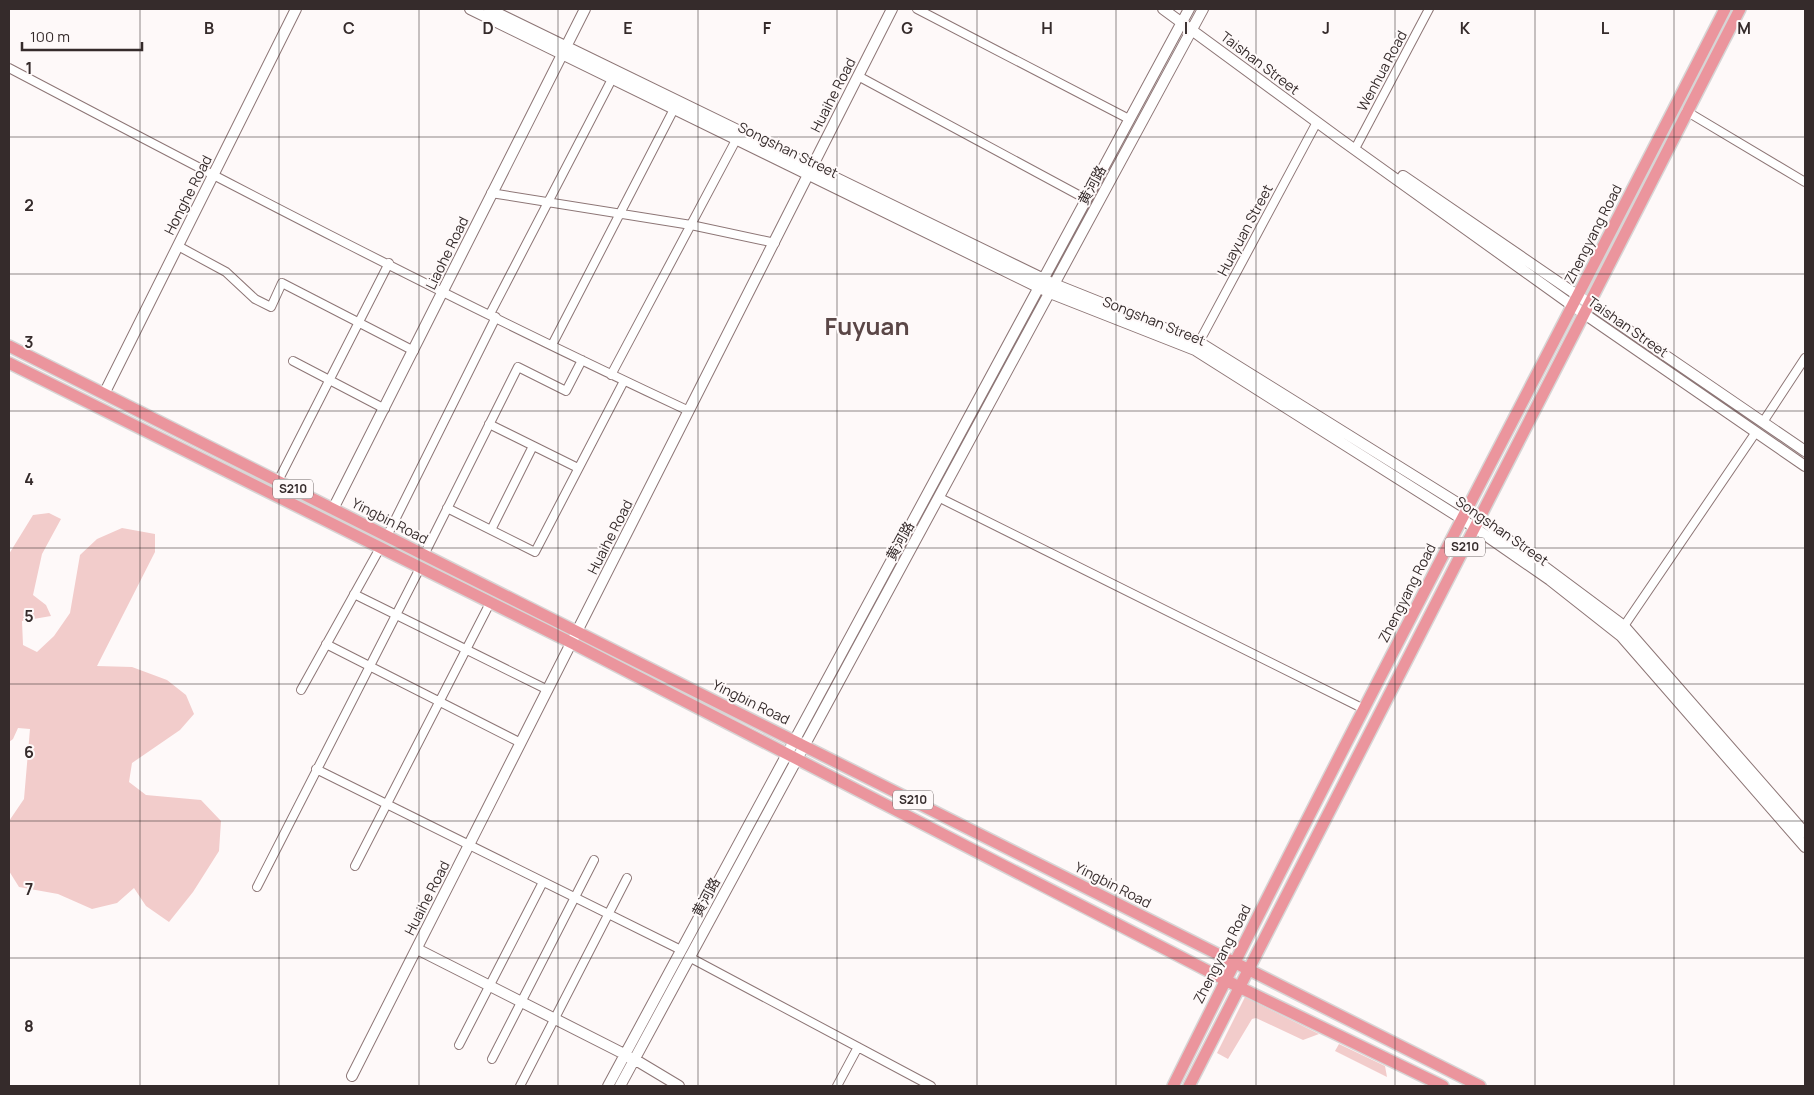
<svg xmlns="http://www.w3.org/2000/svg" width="1814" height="1095" font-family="Manrope,'Noto Sans SC',sans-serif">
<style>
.green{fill:#f2cccb}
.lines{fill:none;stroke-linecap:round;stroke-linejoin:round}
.street-casing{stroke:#8d7676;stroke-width:10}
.secondary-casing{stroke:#8d7676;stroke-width:12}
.primary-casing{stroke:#d7d5d5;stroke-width:14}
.street{stroke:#fff;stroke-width:8}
.secondary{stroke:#fff;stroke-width:10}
.primary{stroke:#eb959d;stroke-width:11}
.grid{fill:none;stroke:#352b2b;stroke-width:1;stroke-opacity:0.55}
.labels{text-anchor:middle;stroke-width:4;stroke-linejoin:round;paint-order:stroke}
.shield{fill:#fef9f9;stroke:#716969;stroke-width:1}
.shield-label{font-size:12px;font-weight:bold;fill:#352b2b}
.street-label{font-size:14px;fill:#352b2b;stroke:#fef9f9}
.town-label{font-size:24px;font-weight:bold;fill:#5a4646;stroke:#fef9f9}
.grid-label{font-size:16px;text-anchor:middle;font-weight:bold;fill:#352b2b;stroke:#fef9f9;stroke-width:4;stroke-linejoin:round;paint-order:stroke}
</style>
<rect width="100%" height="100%" fill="#fef9f9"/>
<!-- green -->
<path class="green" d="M49,513L61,519L42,554L33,595L46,605L51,616L22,621L23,645L37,652L54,636L70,613L80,555L97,539L122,528L155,534V552L97,666L132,667L167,680L186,695L194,714L180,730L132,763L129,782L146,795L201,800L221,821L219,851L193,892L169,922L146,906L134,888L117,903L92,909L58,894L19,887L9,871V821L24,799L30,729L18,728L13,739L9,742V554L33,515Z
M1245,997L1319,1034L1303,1040L1256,1018L1252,1019L1228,1059L1217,1053Z
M1339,1044L1385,1066L1387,1077L1335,1051Z"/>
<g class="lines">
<!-- street casing -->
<g class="street-casing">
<path id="street" d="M917,9L1129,119
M9,68C233,186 459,304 689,411
M858,76L1086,199
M1686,111L1805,182
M1357,145L1429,9
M491,193L691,225L775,243
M178,246L226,272L255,299L271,307L282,283L414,351
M490,314L612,79
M552,345L674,109
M1197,346L1317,122
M293,361L385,409
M611,375L736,140
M1763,422L1805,358
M489,424L578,468
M278,481L389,263
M940,498L1364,709
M447,508L535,552L624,381
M491,530L533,446
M387,536L496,317
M424,555L518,367L566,391L582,360
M354,594L548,690
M1624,626L1756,432
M326,644L521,743
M301,690L380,548
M316,769L681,950
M355,866L490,603
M257,887L420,568
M689,957L931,1086
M459,1045L543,882
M492,1059L594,860
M520,1086L627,878
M837,1086L858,1047"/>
</g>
<!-- secondary casing -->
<g class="secondary-casing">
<path id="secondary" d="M470,9L1050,293L1195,350L1462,519L1550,580L1621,636L1805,847
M489,9L1054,284L1199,342L1467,509L1624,626L1805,833
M1163,9L1340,139L1573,306L1805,466
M1403,176L1805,451
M104,394L296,9
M333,509L585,9
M417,949L634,1059L679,1086
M352,1076L892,9
M608,1086L1189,9
M620,1086L1203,9"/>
</g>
<!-- primary casing -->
<g class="primary-casing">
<path id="primary" d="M9,346L1480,1086
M9,363L572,643L1239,987L1443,1086
M1173,1086C1352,725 1542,368 1725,9
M1189,1086L1740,9"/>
</g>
<!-- street -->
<use href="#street" class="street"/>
<!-- secondary -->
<use href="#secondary" class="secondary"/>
<!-- primary -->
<use href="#primary" class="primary"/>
</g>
<!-- grid -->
<path class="grid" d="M140,9V1086M279,9V1086M419,9V1086M558,9V1086M698,9V1086M837,9V1086M977,9V1086M1116,9V1086M1256,9V1086M1395,9V1086M1535,9V1086M1674,9V1086M9,137H1805M9,274H1805M9,411H1805M9,548H1805M9,684H1805M9,821H1805M9,958H1805"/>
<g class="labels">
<!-- shield labels -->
<g class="shield">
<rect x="273" y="479.5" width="40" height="19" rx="4"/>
<rect x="1445" y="537.5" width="40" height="19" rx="4"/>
<rect x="893" y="790.5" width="40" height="19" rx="4"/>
</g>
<g class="shield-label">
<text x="293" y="493">S210</text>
<text x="1465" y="551">S210</text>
<text x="913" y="804">S210</text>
</g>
<!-- street labels -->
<g class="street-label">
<text transform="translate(1260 63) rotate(37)" y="5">Taishan Street</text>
<text transform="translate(1382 71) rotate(-62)" y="5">Wenhua Road</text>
<text transform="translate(833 95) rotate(-63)" y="5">Huaihe Road</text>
<text transform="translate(788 150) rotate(26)" y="5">Songshan Street</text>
<text transform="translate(1092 185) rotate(-62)" y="5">黄河路</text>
<text transform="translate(188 195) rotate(-63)" y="5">Honghe Road</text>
<text transform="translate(1245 230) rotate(-62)" y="5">Huayuan Street</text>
<text transform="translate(1593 234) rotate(-63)" y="5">Zhengyang Road</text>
<text transform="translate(447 253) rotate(-64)" y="5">Liaohe Road</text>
<text transform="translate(1154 321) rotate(22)" y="5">Songshan Street</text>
<text transform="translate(1628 327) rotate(35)" y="5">Taishan Street</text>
<text transform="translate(390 521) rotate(27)" y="5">Yingbin Road</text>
<text transform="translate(1502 531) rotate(35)" y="5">Songshan Street</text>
<text transform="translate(610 537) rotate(-63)" y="5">Huaihe Road</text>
<text transform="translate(900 541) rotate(-61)" y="5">黄河路</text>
<text transform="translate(1407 593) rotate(-63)" y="5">Zhengyang Road</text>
<text transform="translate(751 702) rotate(26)" y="5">Yingbin Road</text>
<text transform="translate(1113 885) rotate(27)" y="5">Yingbin Road</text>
<text transform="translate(706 897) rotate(-62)" y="5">黄河路</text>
<text transform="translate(427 898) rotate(-63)" y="5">Huaihe Road</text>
<text transform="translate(1222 954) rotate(-63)" y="5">Zhengyang Road</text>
</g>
<!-- town labels -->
<g class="town-label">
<text x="867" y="335">Fuyuan</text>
</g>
</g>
<g class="grid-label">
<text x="209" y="34">B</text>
<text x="349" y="34">C</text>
<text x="488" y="34">D</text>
<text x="628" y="34">E</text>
<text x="767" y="34">F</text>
<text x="907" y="34">G</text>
<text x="1047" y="34">H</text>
<text x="1186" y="34">I</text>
<text x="1326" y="34">J</text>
<text x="1465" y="34">K</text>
<text x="1605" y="34">L</text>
<text x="1744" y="34">M</text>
<text x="29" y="74">1</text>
<text x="29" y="211">2</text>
<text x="29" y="348">3</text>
<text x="29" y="485">4</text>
<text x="29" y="622">5</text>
<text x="29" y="758">6</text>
<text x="29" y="895">7</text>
<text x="29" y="1032">8</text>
</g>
<!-- border -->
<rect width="1814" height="1095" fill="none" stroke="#352b2b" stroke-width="20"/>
<!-- scale -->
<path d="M22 42v8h120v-8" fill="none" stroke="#352b2b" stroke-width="2.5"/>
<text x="30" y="42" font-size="15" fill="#352b2b" stroke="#fef9f9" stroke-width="4" paint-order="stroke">100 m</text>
</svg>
